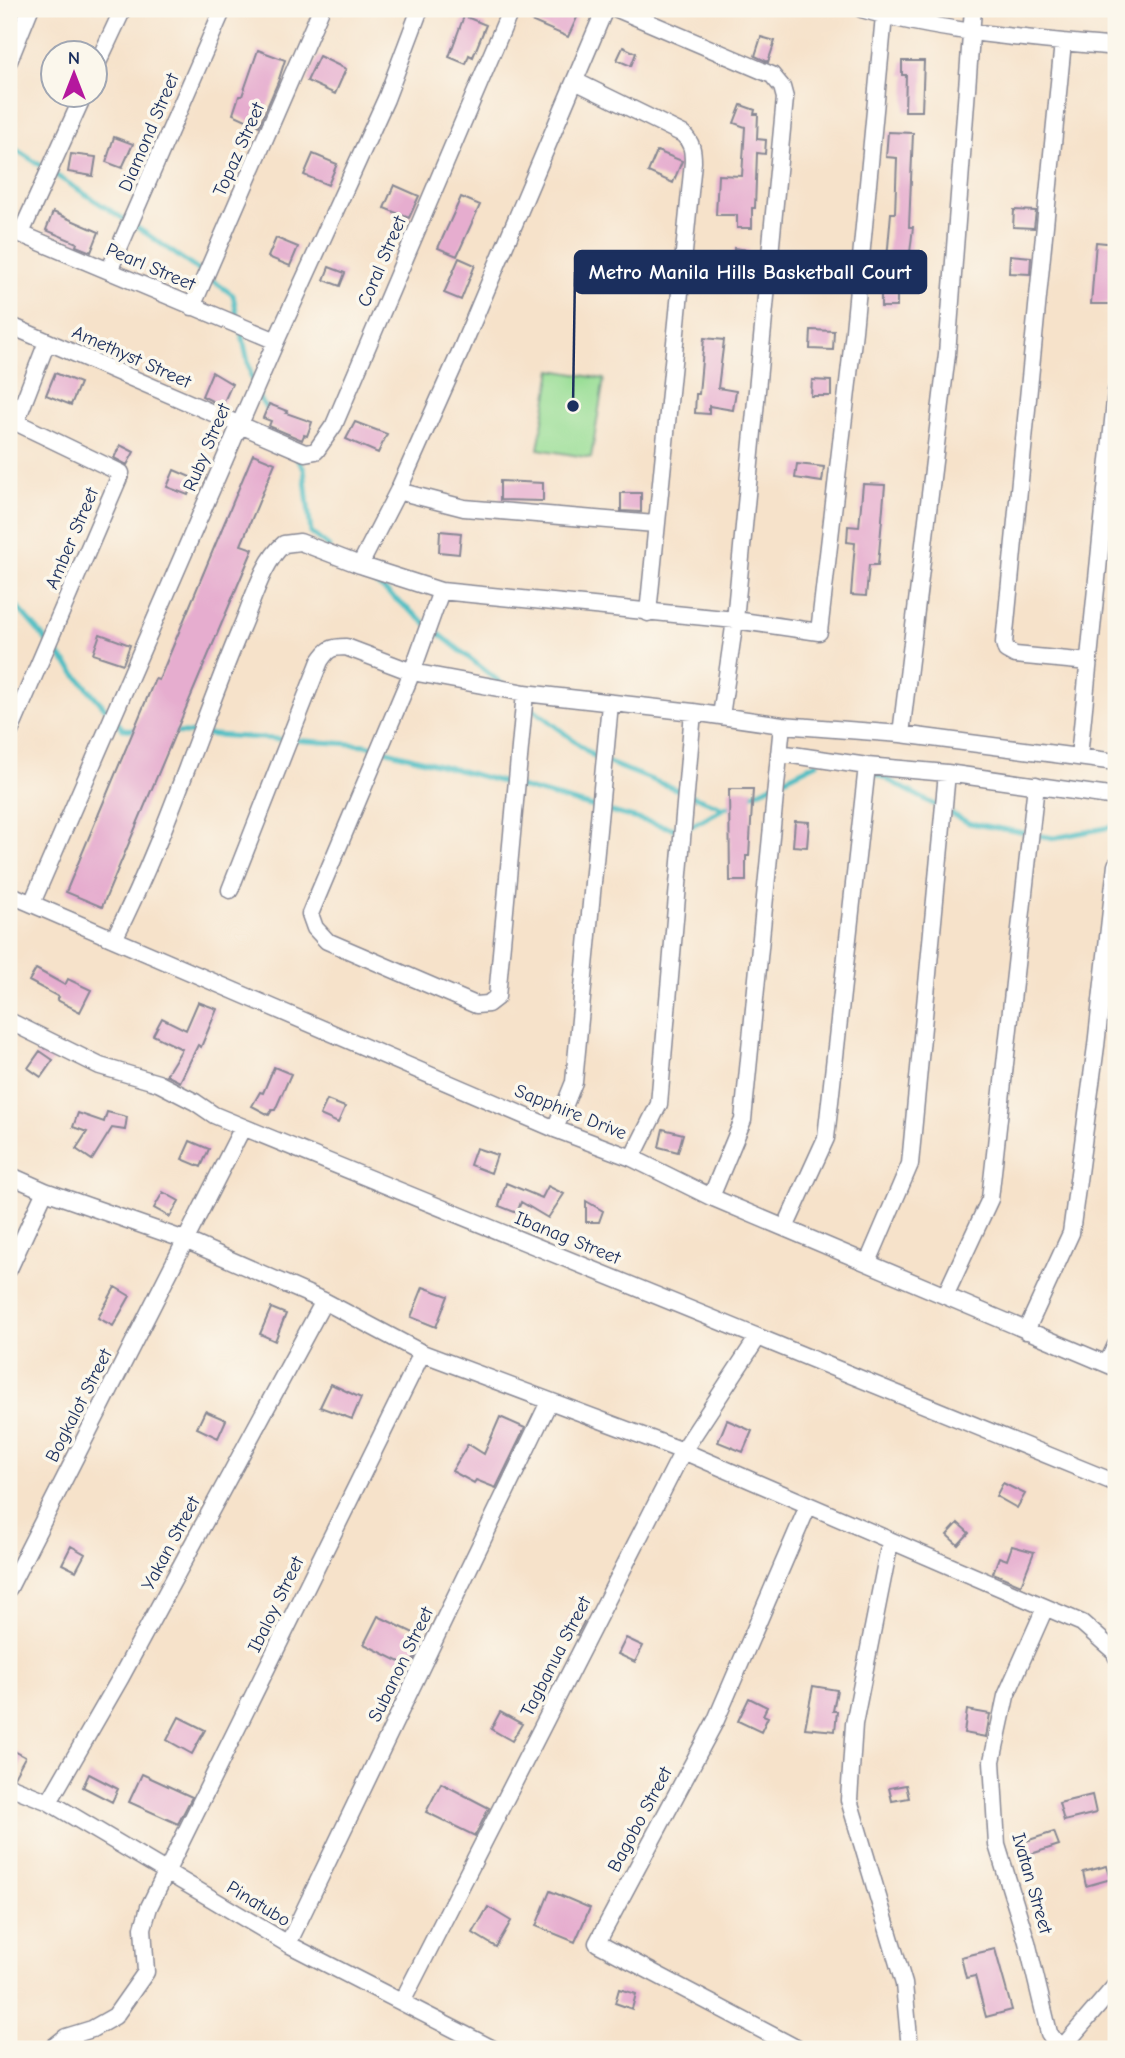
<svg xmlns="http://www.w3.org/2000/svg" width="1125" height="2058" font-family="'Comic Neue',sans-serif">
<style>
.green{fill:#9ade96;stroke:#5a867a;stroke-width:2}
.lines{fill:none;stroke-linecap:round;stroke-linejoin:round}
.stream{stroke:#4ebdc3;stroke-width:5}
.building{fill:#e6adcf}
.street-casing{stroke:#888894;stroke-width:19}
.street{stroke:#fff;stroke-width:16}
.labels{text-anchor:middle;stroke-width:7;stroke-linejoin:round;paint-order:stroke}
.street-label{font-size:19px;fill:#1b2f5e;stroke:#fbf7ec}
.leader{fill:none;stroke:#1b2f5e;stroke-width:2.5}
.callout-dot{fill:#1b2f5e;stroke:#fbf7ec;stroke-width:2.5}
.callout{fill:#1b2f5e;stroke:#1b2f5e;stroke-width:2.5}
.callout-label{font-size:21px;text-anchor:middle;font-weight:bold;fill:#fff}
</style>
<rect width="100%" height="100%" fill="#fbf7ec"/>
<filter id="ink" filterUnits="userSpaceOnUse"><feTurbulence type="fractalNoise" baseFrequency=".0143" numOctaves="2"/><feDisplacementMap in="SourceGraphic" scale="14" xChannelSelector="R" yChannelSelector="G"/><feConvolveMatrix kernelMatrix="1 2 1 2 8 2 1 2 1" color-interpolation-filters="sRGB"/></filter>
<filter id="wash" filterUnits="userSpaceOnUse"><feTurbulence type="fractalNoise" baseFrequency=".00686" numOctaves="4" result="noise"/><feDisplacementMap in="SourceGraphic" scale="28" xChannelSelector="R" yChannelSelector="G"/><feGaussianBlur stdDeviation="1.57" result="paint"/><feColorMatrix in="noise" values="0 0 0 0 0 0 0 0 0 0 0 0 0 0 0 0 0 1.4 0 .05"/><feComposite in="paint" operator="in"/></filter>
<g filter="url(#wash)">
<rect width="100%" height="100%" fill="#f6e2ca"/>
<!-- green -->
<path class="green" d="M552,370L604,379L591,458L538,449Z"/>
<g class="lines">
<!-- stream -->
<path class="stream" d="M9,145L150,236L233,295L238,320
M241,330L253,385
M257,394L270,415
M294,453L304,469L311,533L329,547
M359,570L502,684
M9,597L123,729L138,730
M526,703L596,758L724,808L735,803
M169,732L366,745L682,831L724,808
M875,773L969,823L1054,838L1116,826
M747,797L817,763"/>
</g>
<g id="blocks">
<!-- building -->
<path class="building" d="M535,9H581L568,37L531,21Z
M464,16L486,25L473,57L469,55L466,64L449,57Z
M761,37L775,41L768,62L755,56Z
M623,47L636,53L631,66L617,60Z
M258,50L285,60L278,82L259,126L233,114L239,96H242Z
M319,56L346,69L335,94L307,81Z
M902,61H924L922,111H905L906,75H902Z
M741,105L755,110L754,114H758L757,139L766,140L765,154L757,153L755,208H752V228H737V215H716L718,175L742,176L745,127L734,123Z
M888,132L913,133L909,227H913L909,261L887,259L891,213H895L897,158L886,157Z
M114,137L133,144L122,168L106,162Z
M657,151L682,161L673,183L648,172Z
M71,154L96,157L93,176L68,172Z
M313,154L337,164L328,185L304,175Z
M394,185L419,196L409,218L384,208Z
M461,197L480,205L457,256L438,248Z
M1014,210L1036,211L1034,228L1013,227Z
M53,212L99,232L91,252L76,246L77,243L46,230Z
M276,238L298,247L290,266L268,257Z
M1096,242L1116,244V304H1091Z
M734,248L749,250L747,272L733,271Z
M1010,255L1031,257L1030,274L1009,273Z
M459,258L475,265L461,300L444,293Z
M329,267L345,273L340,286L324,280Z
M881,291L897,292V307H881Z
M811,330L834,331L833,350L810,349Z
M704,338L724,340L718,388L736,391L733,410L709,406V414L695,413L696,394H699Z
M212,372L232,384L222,406L202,396Z
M55,373L80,383L71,405L46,395Z
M812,380L831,381V396H811Z
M269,404L287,411L286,413L312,422L307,436L304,435L302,440L269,426L271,421L263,418Z
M355,422L387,434L378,453L346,439Z
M120,445L134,452L127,465L114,458Z
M253,454L275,463L241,545L253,549L102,907L66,892L155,679L159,680Z
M797,464L824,467L822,482L795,478Z
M174,470L195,479L188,495L167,487Z
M500,481L543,483V501L500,500Z
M863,484L885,485L878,565H869L866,596L851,595L855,543L847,542L848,526L859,527Z
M621,493H641V512L621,511Z
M440,531L461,533L459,554L439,552Z
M100,634L130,645L123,664L93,654Z
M729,789H753L749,856H746V881H730Z
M795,821L809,822L807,847L793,846Z
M36,969L65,985L68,979L91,990L80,1012L57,1000L59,997L29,981Z
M198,1002L217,1009L201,1047L198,1045L180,1082L166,1075L182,1049L153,1035L162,1018L186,1030Z
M40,1051L53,1060L41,1077L28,1068Z
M274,1067L291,1074L275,1110H272L269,1115L252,1106L260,1092L263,1093Z
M327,1100L345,1107L338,1123L320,1115Z
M107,1112L127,1117L125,1130L112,1128L92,1160L76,1149L87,1132L73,1127L78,1113L104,1122Z
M663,1129L683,1134L678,1152L659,1147Z
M190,1141L209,1149L201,1167L182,1159Z
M476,1148L497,1155L491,1173L470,1165Z
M506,1183L542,1198L548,1186L564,1194L548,1218L521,1202L517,1213L499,1206Z
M163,1192L179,1201L170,1217L154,1208Z
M586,1201L603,1211L599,1222H586Z
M115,1287L130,1296L113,1326L98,1318Z
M423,1287L448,1296L436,1327L411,1317Z
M271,1308L286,1314L275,1341L260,1334Z
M331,1384L361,1398L352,1419L320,1407Z
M205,1411L226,1420L218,1438L197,1428Z
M500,1417L525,1428L496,1488L476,1480L474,1483L452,1471L468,1444L484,1454Z
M727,1420L752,1431L743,1452L718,1442Z
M1003,1483L1025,1494L1017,1508L996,1496Z
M958,1523L969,1533L958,1545L947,1535Z
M71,1546L85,1554L76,1571L62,1564Z
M1012,1546L1034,1552L1021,1585L993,1573L999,1557L1007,1560Z
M571,1615L584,1622L577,1635L564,1629Z
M378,1616L424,1638L410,1667L364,1644Z
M626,1638L643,1646L635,1662L618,1654Z
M813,1686L837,1690L833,1711H837L835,1731L805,1728Z
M749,1698L767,1707L763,1715L768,1717L761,1732L738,1721Z
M967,1710L990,1714L986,1737L964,1733Z
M500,1712L522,1724L512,1741L491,1729Z
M179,1717L205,1730L192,1754L167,1740Z
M9,1748L25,1757L14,1777L9,1776Z
M89,1774L118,1789L112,1802L83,1787Z
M142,1774L192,1797L178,1824L129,1802Z
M441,1783L489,1808L475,1836L426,1812Z
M906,1785L909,1798L892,1801L889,1788Z
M1092,1795L1096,1813L1064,1821L1059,1803Z
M1054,1832L1059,1845L1028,1855L1023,1842Z
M1107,1866L1111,1879L1086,1886L1083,1872Z
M550,1891L590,1908L575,1942L536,1926Z
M488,1907L511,1921L496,1947L473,1933Z
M995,1949L1012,2010L986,2017L975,1976L966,1978L961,1957Z
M619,1989L636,1994L632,2009L615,2003Z"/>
</g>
</g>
<g filter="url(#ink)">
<use href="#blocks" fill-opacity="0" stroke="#888894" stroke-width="2"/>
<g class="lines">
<!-- street casing -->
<g class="street-casing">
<path id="street" d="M617,9L772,75L782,87L785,98L735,620L721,716
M861,9C943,33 1032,39 1116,47
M1063,42L1004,643L1006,650L1015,655L1089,662
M9,61L30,9
M94,71L123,9
M575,81L683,134C692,143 693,150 693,162L648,613
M9,229L276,341
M21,233L84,94
M109,271L223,9
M192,307L321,9
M9,325L305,453L316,451L334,425L511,9
M9,419L121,473L9,734
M16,422L47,342
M398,491L464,508L655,524
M360,565L398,491L461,350L605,9
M441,591L412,672L310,914L315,928L327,941L476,1005L488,1004L497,997L525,693
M901,734L947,354L973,9
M779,753L867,766L947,773L1116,797
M1079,757L1116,391
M230,890L320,661C328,649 331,647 346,647L412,672L525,693L693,712L782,725L901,734L1116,762
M9,894L555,1129L632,1158L711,1197L1116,1368
M32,903L276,341L386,99L420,9
M114,939C165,840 198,731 241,628C252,603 263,561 284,544L300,542L360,565L441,591L735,620L819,632L854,331L884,16
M9,1021L100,1066L158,1083L195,1102L214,1115L243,1127L1116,1483
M555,1129L574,1082L610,704
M632,1158L659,1104L693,712
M9,1175L45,1191L185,1240L324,1301L422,1353L683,1451L1082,1623L1115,1652L1116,1656
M711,1197L743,1120L782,725
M785,1228L826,1138L867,766
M868,1262L910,1164L947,773
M9,1269L45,1191
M945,1296L990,1199L1036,785
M1026,1331L1071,1233L1096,1046L1116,865
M1107,1364L1116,1345
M890,1542L854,1724L849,1800L904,1984L910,2049
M9,1588L243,1127
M1045,1608L1006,1696L992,1761L997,1845L1027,1942L1049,2033L1054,2040L1070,2049
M9,1786L49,1802L288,1944L493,2049
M49,1802L121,1677L324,1301
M288,1944L549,1402
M402,2002L683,1451L758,1337
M51,2049L66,2037L92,2029L115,2016L146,1972L143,1928L149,1907L422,1353
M798,2049L597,1943L716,1720L808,1506
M1061,2049L1116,1985"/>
</g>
<!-- street -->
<use href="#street" class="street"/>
</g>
</g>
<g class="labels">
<!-- street labels -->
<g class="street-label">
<text transform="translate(148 132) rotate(-67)" y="7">Diamond Street</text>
<text transform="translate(238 149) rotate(-66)" y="7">Topaz Street</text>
<text transform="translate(381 261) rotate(-67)" y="7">Coral Street</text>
<text transform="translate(151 266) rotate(23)" y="7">Pearl Street</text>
<text transform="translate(132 356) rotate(24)" y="7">Amethyst Street</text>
<text transform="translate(206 447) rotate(-67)" y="7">Ruby Street</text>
<text transform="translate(71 538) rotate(-67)" y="7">Amber Street</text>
<text transform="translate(571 1111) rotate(22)" y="7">Sapphire Drive</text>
<text transform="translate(568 1237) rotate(22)" y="7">Ibanag Street</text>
<text transform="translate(78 1405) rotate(-63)" y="7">Bogkalot Street</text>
<text transform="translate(170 1543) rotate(-62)" y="7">Yakan Street</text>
<text transform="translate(275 1604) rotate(-64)" y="7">Ibaloy Street</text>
<text transform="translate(555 1656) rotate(-63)" y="7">Tagbanua Street</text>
<text transform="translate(400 1664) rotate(-64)" y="7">Subanon Street</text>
<text transform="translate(639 1819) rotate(-62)" y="7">Bagobo Street</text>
<text transform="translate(1033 1883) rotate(74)" y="7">Ivatan Street</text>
<text transform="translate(259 1903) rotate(31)" y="7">Pinatubo</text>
</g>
</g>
<!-- callouts -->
<path class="leader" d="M573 406L575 272"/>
<circle class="callout-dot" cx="573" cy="406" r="7"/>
<rect class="callout" x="575" y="251" width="351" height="42" rx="7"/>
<g class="callout-label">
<text x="750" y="279">Metro Manila Hills Basketball Court</text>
</g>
<!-- margin -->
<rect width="1125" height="2058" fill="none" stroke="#fbf7ec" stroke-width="35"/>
<!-- north arrow -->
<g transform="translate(74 74)"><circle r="33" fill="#fbf7ec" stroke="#a1a7b3" stroke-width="2"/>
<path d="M0-5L12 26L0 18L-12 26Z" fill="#b5179e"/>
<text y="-10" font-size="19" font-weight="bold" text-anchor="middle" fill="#1b2f5e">N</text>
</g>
</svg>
